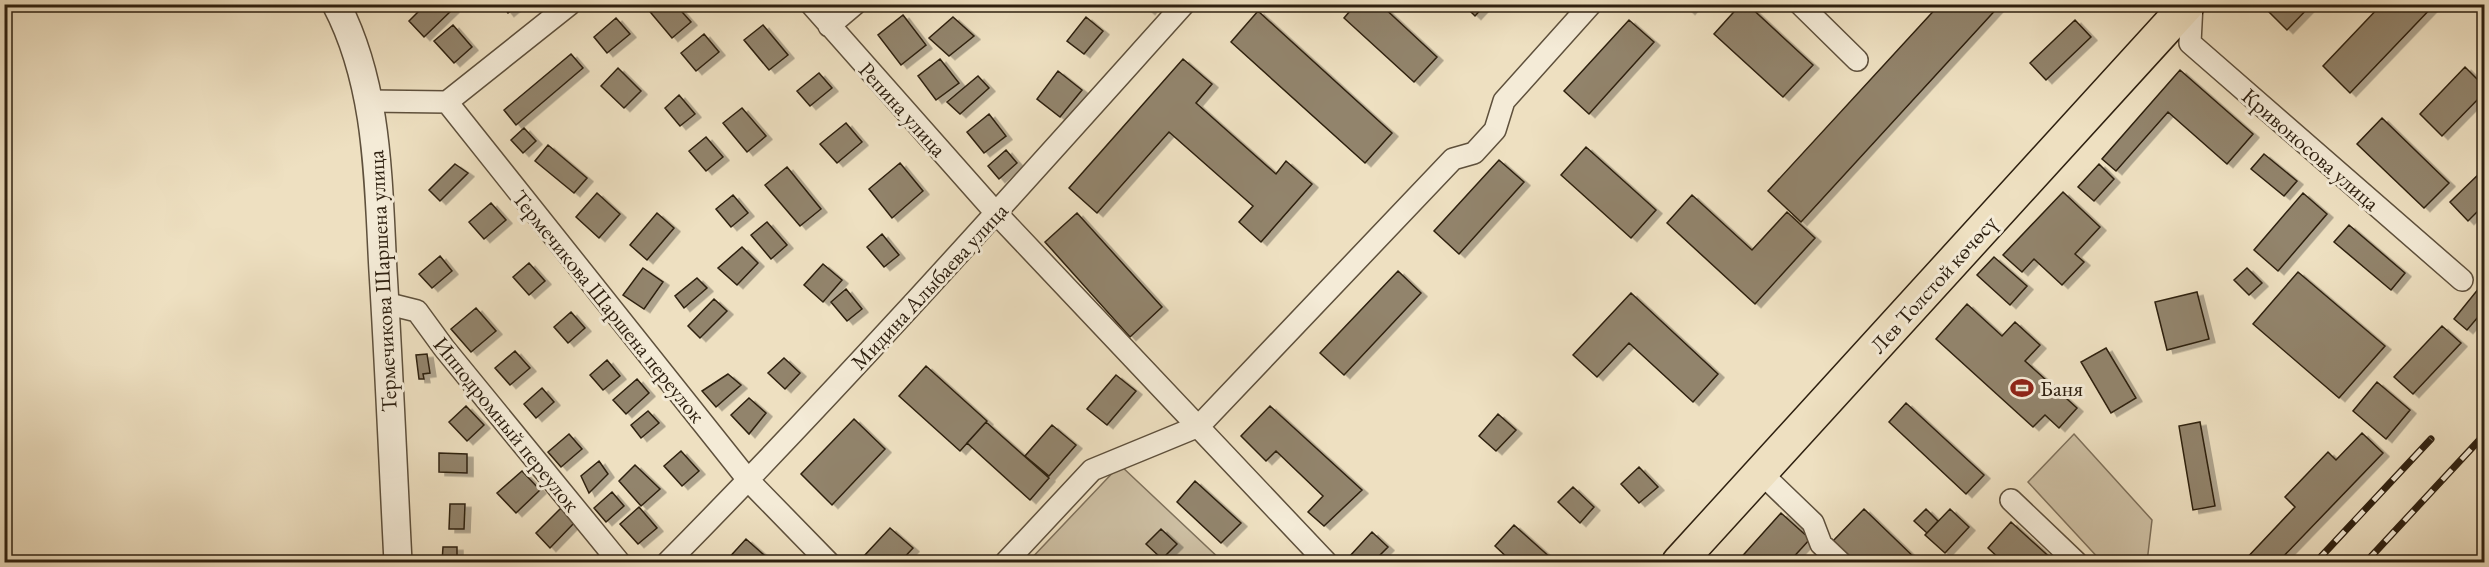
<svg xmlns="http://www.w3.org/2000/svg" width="2489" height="567" font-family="'EB Garamond',serif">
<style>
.green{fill:#cdbfa3;stroke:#7e705a;stroke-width:1.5}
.building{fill:#92846c;stroke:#2e2010;stroke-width:1.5;filter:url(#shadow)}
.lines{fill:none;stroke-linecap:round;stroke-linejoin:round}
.minor-casing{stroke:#5e503c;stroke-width:24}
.tertiary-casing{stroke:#5e503c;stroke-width:30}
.primary-casing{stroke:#2e2010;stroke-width:36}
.minor{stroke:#f4ebd7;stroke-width:21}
.tertiary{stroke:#f4ebd7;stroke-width:27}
.primary{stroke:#eee0c1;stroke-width:33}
.rail-casing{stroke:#2e2010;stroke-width:7}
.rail{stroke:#f4ebd7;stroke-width:4.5;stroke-dasharray:14;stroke-linecap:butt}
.labels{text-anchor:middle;stroke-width:6;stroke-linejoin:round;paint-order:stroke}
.street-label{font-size:22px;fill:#2e2010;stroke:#f4ebd7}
.poi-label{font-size:22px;fill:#2e2010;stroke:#f4ebd7;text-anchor:start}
</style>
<defs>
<filter id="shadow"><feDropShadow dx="6" dy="3.5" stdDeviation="0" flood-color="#0004"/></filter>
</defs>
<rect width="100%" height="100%" fill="#eee0c1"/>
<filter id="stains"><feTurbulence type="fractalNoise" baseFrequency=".00333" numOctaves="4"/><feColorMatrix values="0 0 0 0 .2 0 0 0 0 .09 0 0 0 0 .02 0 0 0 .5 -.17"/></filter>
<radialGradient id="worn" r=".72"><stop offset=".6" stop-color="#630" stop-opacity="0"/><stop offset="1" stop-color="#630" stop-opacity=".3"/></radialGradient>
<!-- green -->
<path class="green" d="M2074,434L2152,520L2147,562H2102L2028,482Z
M1120,465L1223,562H1028Z"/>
<!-- building -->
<path class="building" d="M426,4H448L453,9L424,37L409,21Z
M501,4H519L508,13Z
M649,4H675L691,22L672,38L646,7Z
M1141,4H1154L1149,11Z
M1356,4H1380L1437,57L1414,82L1344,18Z
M1463,4H1486L1475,16Z
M1682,4H1695L1689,11Z
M1741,4H1747L1813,65L1783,97L1714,34Z
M1940,4H2001L1801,222L1768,191Z
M2269,4H2312L2287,30L2265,8Z
M2382,4H2435L2350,93L2323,66Z
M1258,11L1392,133L1365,163L1231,42Z
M903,15L926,45L901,65L878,35Z
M953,17L974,36L949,56L929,38Z
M1086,17L1103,31L1084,54L1067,41Z
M616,18L630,34L607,53L594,37Z
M1629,20L1654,42L1589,114L1564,91Z
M2075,20L2091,37L2046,80L2030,63Z
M453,25L472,47L454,63L434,41Z
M763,25L788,55L769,70L744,40Z
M704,34L719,52L696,71L681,53Z
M571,54L583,68L516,125L504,110Z
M940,59L959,83L936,100L918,76Z
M1183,59L1212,84L1196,103L1276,174L1286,161L1312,184L1261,242L1239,222L1253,206L1169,132L1097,213L1069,188Z
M2465,67L2484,86V93L2442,136L2420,114Z
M618,68L641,91L624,108L601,86Z
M2180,70L2253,134L2227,164L2168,112L2116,171L2102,159Z
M1058,71L1082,90L1060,117L1037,99Z
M819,73L832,88L810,106L797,91Z
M978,76L989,88L960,114L947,102Z
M679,95L695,114L680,126L665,108Z
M742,108L766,136L747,152L723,123Z
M989,114L1006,136L984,153L967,132Z
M2382,118L2449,183L2424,208L2357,144Z
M846,123L862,142L837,163L820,144Z
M524,128L536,141L523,153L511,140Z
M706,137L723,157L706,171L689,151Z
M548,145L587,178L574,193L535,161Z
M1586,147L1656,210L1631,238L1561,175Z
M1006,150L1017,163L999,179L988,166Z
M2264,154L2297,181L2284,196L2251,169Z
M1499,160L1524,182L1459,254L1434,231Z
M900,163L923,191L892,218L869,189Z
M455,164L468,173L440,201L429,190Z
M2099,164L2114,179L2094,201L2078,187Z
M787,167L821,209L800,226L765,185Z
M2484,169V205L2468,221L2450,202Z
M2063,192L2100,227L2075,254L2084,262L2062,285L2034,259L2022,272L2003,255Z
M597,193L620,214L599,238L576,217Z
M2303,193L2327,214L2278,271L2254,250Z
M733,195L748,213L731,227L716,209Z
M1692,195L1752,250L1787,212L1815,238L1755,304L1667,223Z
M491,203L506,220L484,239L469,222Z
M657,213L674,228L647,260L630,245Z
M1077,213L1162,307L1130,337L1045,242Z
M767,222L787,245L771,259L751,235Z
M2349,225L2405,273L2391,290L2334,242Z
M882,234L899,255L884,267L867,247Z
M742,247L758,263L737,285L718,268Z
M440,256L452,271L432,288L419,274Z
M1994,257L2027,286L2010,305L1977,275Z
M529,263L545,281L529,295L513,277Z
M823,264L842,280L823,302L804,285Z
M643,268L663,282L644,309L623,295Z
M2247,268L2262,283L2249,295L2234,280Z
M1398,271L1421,293L1344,375L1320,353Z
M2298,272L2385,346L2339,398L2253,324Z
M697,278L707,288L684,308L675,296Z
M2479,288L2484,293V310L2467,330L2454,319Z
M846,289L862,309L847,321L831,302Z
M2197,292L2209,339L2167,350L2155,302Z
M1631,293L1718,374L1693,402L1629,343L1597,377L1573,355Z
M714,299L727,311L700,338L688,326Z
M1967,304L2002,336L2015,322L2040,345L2025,361L2077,408L2059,428L2045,415L2033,427L1936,339Z
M476,308L496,331L471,352L451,329Z
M571,312L585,328L568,343L554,327Z
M2442,326L2461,343L2413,394L2394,377Z
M2106,348L2136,398L2111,413L2081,362Z
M515,351L530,368L510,385L495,368Z
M427,354L430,373L423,374L424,379H419L416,355Z
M784,358L800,373L785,389L768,373Z
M607,360L620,376L603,390L590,375Z
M926,366L987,421L960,451L899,396Z
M728,374L741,385L716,407L702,391Z
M1116,375L1136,391L1107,425L1087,409Z
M637,379L649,393L626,414L613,400Z
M2377,382L2410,410L2386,439L2353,411Z
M542,388L554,402L536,418L524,404Z
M749,398L766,413L749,434L731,415Z
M1906,403L1984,475L1966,494L1889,422Z
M466,406L484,425L467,441L449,422Z
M1270,406L1362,490L1324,526L1308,512L1323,496L1276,451L1266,461L1241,436Z
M648,411L659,423L641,438L631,425Z
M1498,414L1516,430L1496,451L1479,436Z
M854,419L885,449L832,505L801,474Z
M986,422L1049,478L1030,500L967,443Z
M2200,422L2215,506L2193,510L2179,426Z
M1052,425L1076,445L1049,476L1025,456Z
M2362,433L2383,453L2278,562H2243L2295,507L2285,497L2328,452L2336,460Z
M569,434L582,449L561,467L548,452Z
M681,451L699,471L682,486L664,466Z
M439,453L467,454V473L439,472Z
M599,461L608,474L589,493L581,476Z
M635,465L660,489L641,506L619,481Z
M1639,467L1658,487L1639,503L1621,484Z
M522,471L540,490L516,513L497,493Z
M1195,481L1241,523L1221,543L1177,502Z
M1573,487L1594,507L1580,523L1558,502Z
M612,492L624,506L606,522L594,508Z
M450,504H465L464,529H449Z
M639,507L657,528L638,544L620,524Z
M561,508L575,522L550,548L536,533Z
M1864,509L1919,562H1854L1832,542Z
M1926,509L1938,521L1927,533L1914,521Z
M1950,509L1969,527L1945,553L1925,535Z
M1781,513L1810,539L1789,562H1737Z
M2011,522L2055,562H2003L1988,548Z
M1514,525L1552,559L1549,562H1512L1495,546Z
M890,528L913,548L900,562H871L864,556Z
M1161,529L1177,544L1162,559L1146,544Z
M1372,532L1388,547L1373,562H1355L1349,557Z
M746,539L772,562H725Z
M443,547H457V562H442Z
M1428,556L1434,562H1421Z"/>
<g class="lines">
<!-- minor casing -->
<g class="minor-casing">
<path id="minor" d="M811,4L996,213L1326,562
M1800,4L1857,60
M2192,4L2190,43L2462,280
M829,26L855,4
M369,101L447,102L749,481L828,562
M447,102L570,4
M385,303L417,311L444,348L619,562
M1761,473L1813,523L1821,544L1840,562
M2011,500L2076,562
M668,562C846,382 1014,193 1184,4
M1006,562L1092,470L1199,426L1453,159L1474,153L1495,130L1504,101L1591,4"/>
</g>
<!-- tertiary casing -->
<g class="tertiary-casing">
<path id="tertiary" d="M336,4C379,86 378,182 383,271C389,368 393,465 398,562"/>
</g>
<!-- primary casing -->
<g class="primary-casing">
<path id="primary" d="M1679,562L2188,4"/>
</g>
<!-- minor -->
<use href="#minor" class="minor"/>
<!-- tertiary -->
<use href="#tertiary" class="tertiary"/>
<!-- primary -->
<use href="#primary" class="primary"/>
<!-- rail casing -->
<g class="rail-casing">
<path id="rail" d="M2316,562L2431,439
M2366,562L2484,435"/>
</g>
<!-- rail -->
<use href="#rail" class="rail"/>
</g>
<!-- icons -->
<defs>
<g id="stadium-bare" transform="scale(1.8)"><path d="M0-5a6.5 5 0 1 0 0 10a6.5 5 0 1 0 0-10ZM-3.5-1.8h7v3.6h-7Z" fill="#8f2418" stroke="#f4ebd7" stroke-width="2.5" paint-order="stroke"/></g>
</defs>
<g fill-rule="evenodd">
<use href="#stadium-bare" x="2022" y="388"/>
</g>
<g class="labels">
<!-- street labels -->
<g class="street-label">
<text transform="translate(903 109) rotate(48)" y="8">Репина улица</text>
<text transform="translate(2311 149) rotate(41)" y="8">Кривоносова улица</text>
<text transform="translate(382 281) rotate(-93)" y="8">Термечикова Шаршена улица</text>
<text transform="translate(1933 284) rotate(-48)" y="8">Лев Толстой көчөсү</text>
<text transform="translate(929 286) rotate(-47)" y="8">Мидина Алыбаева улица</text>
<text transform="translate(609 306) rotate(51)" y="8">Термечикова Шаршена переулок</text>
<text transform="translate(507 424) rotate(51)" y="8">Ипподромный переулок</text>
</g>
<!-- poi labels -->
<g class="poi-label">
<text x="2040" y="396">Баня</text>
</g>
</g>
<!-- margin -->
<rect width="2489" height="567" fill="none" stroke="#eee0c1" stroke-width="24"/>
<rect x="6" y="6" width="2477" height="555" fill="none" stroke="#2e2010" stroke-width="3"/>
<rect x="12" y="12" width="2465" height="543" fill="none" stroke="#2e2010" stroke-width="1.5"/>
<rect width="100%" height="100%" filter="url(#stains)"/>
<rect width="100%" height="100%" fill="url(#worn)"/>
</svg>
